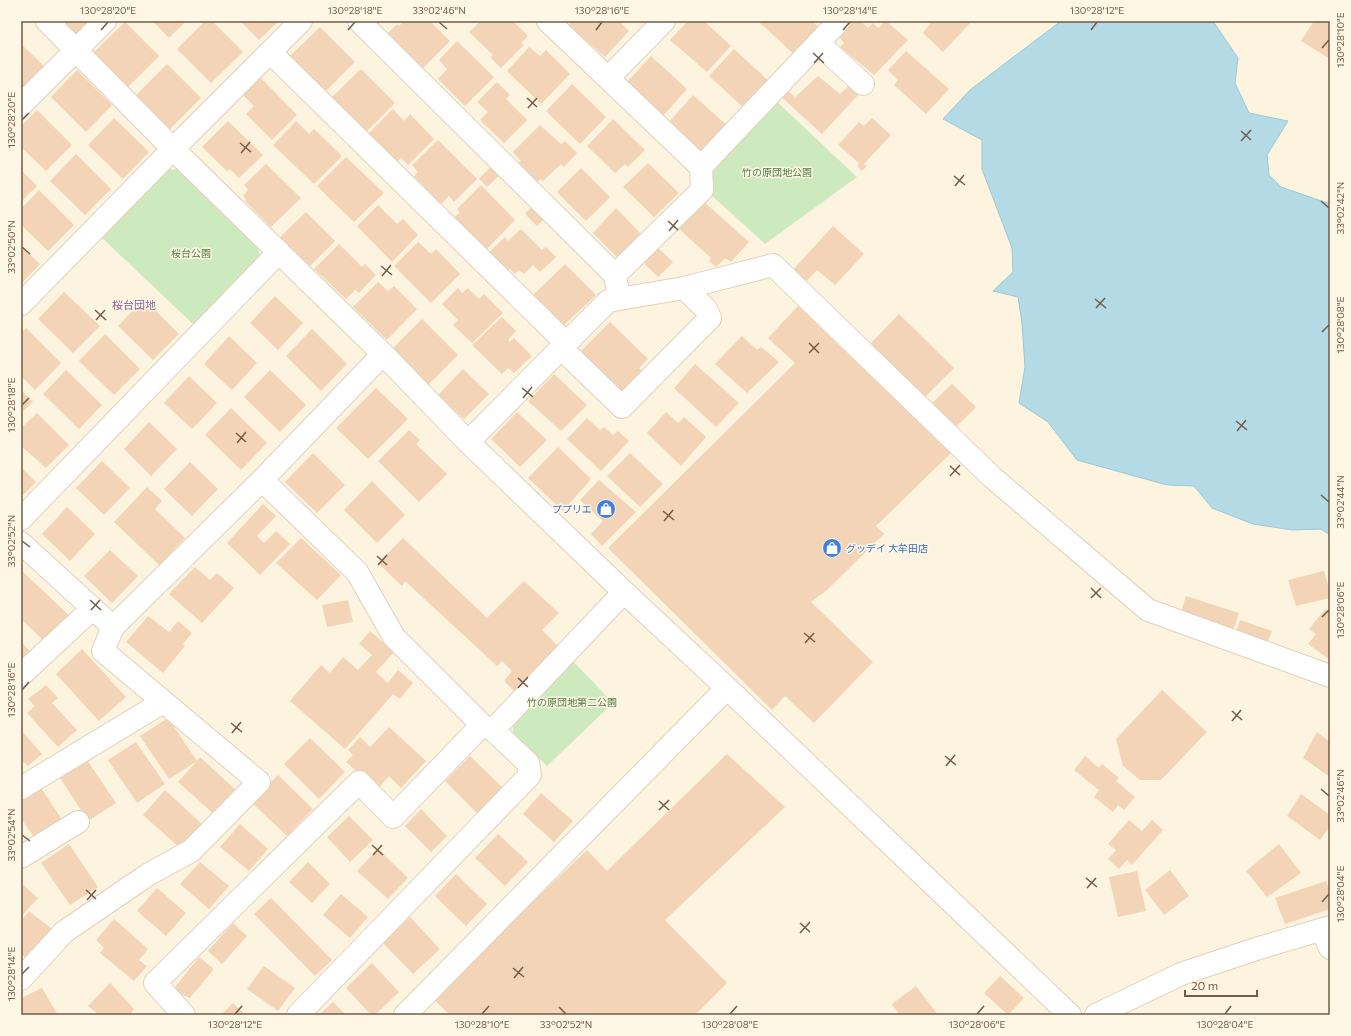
<svg xmlns="http://www.w3.org/2000/svg" width="1351" height="1036" font-family="Commissioner,'Noto Sans JP',sans-serif">
<style>
.green{fill:#cceabe}
.water{fill:#b4dae6;stroke:#9ac9d8}
.building{fill:#f3d4b6}
.lines{fill:none;stroke-linecap:round;stroke-linejoin:round}
.minor-casing{stroke:#e1d0bb;stroke-width:24}
.minor{stroke:#fff;stroke-width:22}
.ticks{fill:none;stroke:#735b46;stroke-width:1.5}
.labels{text-anchor:middle;stroke-width:3;stroke-linejoin:round;paint-order:stroke}
.park-label{font-size:10px;fill:#4b7a3e;stroke:#fff7e6}
.shop-label{font-size:10px;fill:#366cbe;stroke:#fff7e6;text-anchor:end}
.neighbourhood-label{font-size:11px;fill:#8a6297;stroke:#fff7e6}
.neatline{fill:none;stroke:#735b46;stroke-width:1.5}
.ticks-label{font-size:10px;text-anchor:middle;fill:#735b46}
</style>
<rect width="100%" height="100%" fill="#fdf4df"/>
<!-- green -->
<path class="green" d="M774,99L857,177L765,244L710,194L709,169Z
M178,169L258,248L260,256L193,324L102,238L168,170Z
M572,660L613,703L547,766L513,733V721Z"/>
<!-- water -->
<path class="water" d="M1061,21H1213L1238,58L1235,83L1249,113L1288,121L1267,155L1269,175L1281,187L1330,204V535L1321,529L1292,530L1253,524L1212,508L1194,486L1167,485L1077,460L1048,422L1019,403L1025,367L1022,323L1018,297L993,291L1013,272L1012,248L982,169V140L943,119L970,90Z"/>
<!-- building -->
<path class="building" d="M63,21H92L77,35Z
M153,21H186L169,38Z
M205,21H212L243,52L211,83L177,49Z
M240,21H279L259,40Z
M404,21H430L450,41L421,70L413,62L415,60L388,33L397,24L399,26Z
M481,21H513L528,36L521,43L524,45L501,68L490,57L493,55L469,32Z
M572,21H619L629,31L605,57L568,25Z
M688,21H704L731,46L707,72L670,40Z
M762,21H812L821,29L796,56L760,23Z
M849,21H861L868,28L873,23L878,28L886,21L908,40L874,75L840,47L844,43L836,33Z
M932,21H972L943,52L923,33Z
M1314,21H1330V59L1301,41Z
M125,22L159,56L127,88L93,53Z
M320,27L355,62L326,91L290,56Z
M457,41L494,77L465,106L438,79L447,69L439,60Z
M21,44L44,66L21,90Z
M529,47L540,56L546,50L570,74L541,104L507,71Z
M734,49L770,82L745,109L709,76Z
M906,51L949,89L926,114L894,85L898,80L888,70Z
M651,56L687,89L663,116L626,83Z
M167,64L201,98L169,130L135,96Z
M361,69L395,103L363,135L329,100Z
M77,70L112,105L86,132L51,97Z
M259,76L297,115L272,140L246,114L254,106L242,94Z
M818,76L840,94L850,85L859,94L822,134L777,93L783,87L795,97Z
M497,82L510,95L506,99L527,120L504,143L480,120L488,112L477,102Z
M572,84L606,117L580,144L546,111Z
M693,95L730,128L705,155L669,122Z
M393,109L404,121L410,114L434,139L408,165L401,158L395,163L367,135Z
M37,110L72,145L46,171L21,147V126Z
M114,118L149,152L123,179L88,145Z
M872,118L891,135L864,164L867,166L862,171L857,166L859,163L838,145L859,122L864,126Z
M613,119L645,150L628,167L625,164L615,173L587,146Z
M228,121L263,155L239,178L230,169L227,171L202,147Z
M296,121L309,134L314,129L342,156L314,184L273,145Z
M540,125L561,144L565,141L577,153L564,167L561,164L543,181L541,179L537,182L518,163L521,161L513,152Z
M438,140L477,179L454,202L449,196L441,204L414,176L418,172L412,165Z
M76,154L111,189L85,215L50,181Z
M346,157L384,193L354,222L317,186Z
M496,161L505,170L487,187L479,179Z
M648,163L679,193L654,217L623,187Z
M266,164L301,198L271,227L245,201L246,199L243,196L248,190L244,185Z
M581,168L610,197L586,221L557,192Z
M21,170L37,186L21,202Z
M481,185L515,220L484,252L452,220L460,212L457,209Z
M39,190L74,225L48,251L21,225V209Z
M703,201L749,242L731,262L725,258L716,267L709,261L711,258L678,228Z
M534,204L547,216L537,226L525,214Z
M378,205L397,224L403,219L418,235L392,262L357,226Z
M616,208L641,234L617,257L593,233Z
M306,212L335,241L310,266L280,237Z
M833,226L864,254L835,285L817,270L804,284L791,272Z
M521,229L542,250L546,247L556,257L540,272L533,265L524,274L519,270L515,274L510,269L505,273L486,255L505,237L508,241Z
M418,242L431,254L436,249L460,274L431,303L394,266Z
M339,244L362,267L365,264L376,275L359,293L355,290L346,299L314,269Z
M21,246L40,264L21,284Z
M658,248L673,262L658,277L644,263Z
M565,264L596,295L564,325L533,295Z
M378,282L388,291L394,286L417,309L387,340L353,307Z
M458,288L462,293L468,288L479,299L484,294L503,313L472,343L453,325L458,320L442,304Z
M64,292L100,326L73,353L38,319Z
M275,296L303,323L278,350L250,323Z
M144,299L179,334L153,360L118,326Z
M798,306L951,453L876,526L884,534L826,591L811,602L873,662L814,723L785,696L772,710L608,548L795,363L768,338Z
M899,314L954,368L925,397L870,344Z
M502,317L516,331L508,340L510,342L514,338L532,356L514,373L508,368L502,374L472,345Z
M422,319L458,355L428,385L392,349Z
M610,322L648,359L639,368L645,374L623,396L579,353Z
M26,328L61,363L35,390L21,376V333Z
M312,329L347,364L321,391L286,356Z
M105,334L140,369L114,395L79,361Z
M229,336L257,363L232,390L204,364Z
M742,336L757,350L761,347L779,362L747,393L715,364Z
M695,364L739,403L716,427L674,388Z
M463,369L489,394L464,419L438,395Z
M66,370L102,405L79,429L43,394Z
M270,370L306,405L280,432L244,397Z
M554,374L587,405L561,431L528,401Z
M189,376L217,403L192,429L164,403Z
M952,384L976,407L955,428L930,405Z
M376,388L408,419L368,459L336,428Z
M21,390L33,402L21,413Z
M231,408L267,443L241,470L205,435Z
M517,412L547,440L520,467L491,439Z
M666,412L678,423L684,417L706,437L681,466L647,433Z
M37,413L69,445L46,468L21,446V428Z
M587,418L600,430L604,427L613,435L618,431L629,441L601,471L567,439Z
M149,422L177,449L151,476L124,449Z
M409,430L420,440L416,444L447,474L419,502L378,461Z
M558,447L591,479L563,511L528,478Z
M313,453L345,485L317,513L285,482Z
M630,453L663,484L640,507L607,476Z
M102,461L130,488L104,515L76,488Z
M190,462L218,489L192,516L164,489Z
M21,467L36,482L21,497Z
M599,480L636,512L602,546L591,534L603,521L580,500Z
M372,481L405,515L377,543L344,510Z
M147,487L162,501L155,509L185,538L159,565L114,522Z
M263,504L276,516L257,536L264,543L276,531L290,544L260,575L227,543Z
M67,507L95,534L70,561L42,534Z
M301,538L341,575L317,600L276,563Z
M403,538L487,618L524,581L559,613L542,630L561,649L518,695L504,681L512,671L502,661L497,666L405,581L402,586L378,563Z
M110,550L138,576L112,603L84,576Z
M195,567L210,580L217,573L234,588L202,623L169,594Z
M21,570L74,620L45,642L21,619Z
M1324,571L1330,592V598L1296,606L1288,580Z
M1186,596L1239,613L1232,633L1180,615Z
M348,600L353,622L327,627L322,605Z
M1325,609L1330,612V660L1308,644L1316,634L1309,629Z
M148,616L169,632L178,621L192,633L183,644L185,646L163,673L126,642Z
M1240,620L1272,631L1266,646L1235,635Z
M370,631L394,652L376,672L388,683L398,670L413,683L400,699L393,694L345,749L290,701L321,665L330,673L343,657L358,670L372,655L359,644Z
M21,642L35,656L21,670Z
M82,649L126,697L99,721L56,674Z
M46,685L58,698L52,703L77,730L58,747L27,713L35,706L28,699Z
M1162,690L1207,732L1161,780H1140L1123,766L1116,739Z
M168,718L197,761L200,757L238,792L216,816L178,782L197,761L169,779L140,736Z
M389,727L426,761L401,788L389,776L377,790L346,762L353,755L348,750L360,737L370,747Z
M21,730L42,754L28,766L24,762L21,765Z
M1317,732L1330,742V777L1303,758Z
M310,738L345,772L319,799L284,764Z
M136,742L165,784L137,803L108,760Z
M727,754L785,807L665,920L727,983L695,1015H450L432,998L587,850L607,871Z
M470,756L504,789L479,815L445,781Z
M1085,756L1099,768L1102,764L1119,778L1116,781L1135,797L1124,810L1118,805L1113,812L1094,797L1099,790L1074,770Z
M87,760L116,803L88,821L60,778Z
M278,775L313,809L287,836L251,802Z
M36,780L64,823L37,842L21,818V790Z
M165,790L203,825L181,849L143,815Z
M541,793L573,821L554,842L523,814Z
M1301,794L1330,815V826L1320,840L1287,816Z
M421,809L447,836L431,852L405,826Z
M349,816L373,840L350,862L327,837Z
M1129,820L1142,831L1152,820L1163,830L1132,865L1127,860L1119,869L1108,859L1116,850L1108,844Z
M240,824L268,849L249,871L220,847Z
M498,834L528,862L505,886L475,858Z
M69,844L98,887L70,905L41,863Z
M1279,844L1301,873L1267,897L1246,871Z
M378,849L408,878L388,899L357,871Z
M200,862L229,886L209,909L180,884Z
M308,862L330,884L312,903L289,882Z
M1170,870L1189,896L1164,915L1145,890Z
M1137,871L1146,911L1118,917L1109,877Z
M456,874L487,904L466,926L435,896Z
M1326,881L1330,891V909L1285,924L1275,898Z
M21,883L38,898L21,917Z
M157,888L186,913L166,936L137,911Z
M341,894L368,917L350,938L323,915Z
M271,898L332,960L315,976L254,914Z
M29,911L52,929L28,960L21,954V921Z
M410,917L440,949L413,974L383,943Z
M114,919L148,949L139,960L147,966L134,981L100,953L104,948L96,940Z
M233,923L247,936L222,964L208,951Z
M199,957L214,969L190,998L172,991Z
M372,963L399,992L375,1015H371L346,988Z
M264,966L295,988L278,1011L247,989Z
M1000,976L1024,998L1008,1015L984,993Z
M110,983L134,1009L130,1015H99L88,1006Z
M916,986L938,1015H900L892,1004Z
M42,988L58,1015H22L21,998Z
M333,1002L346,1015H319Z
M233,1003L246,1015H221Z"/>
<g class="lines">
<!-- minor casing -->
<g class="minor-casing">
<path id="minor" d="M47,21L173,149L383,354L468,442L624,592L727,688L1070,1015
M359,21L615,275L619,299L684,288L773,265L992,477L1148,610L1330,676
M548,21L701,167L702,190L615,275
M818,43L863,84
M270,52L566,343
M608,78L664,21
M21,105L105,21
M701,167L839,21
M21,304L173,149L301,21
M561,348L622,407L710,318L706,309L684,288
M468,442L608,301L619,299
M262,480L357,572L394,637L482,725L493,730L624,592
M21,519L279,252
M21,543L113,627
M21,675L93,608
M21,788L163,702
M21,857L78,822
M1322,930L1330,948
M21,979L64,932L149,874L191,851L259,782L103,651L113,627L262,480L383,354
M184,1015L155,983L359,782L393,817L482,725
M298,1015L530,775L528,763L493,730
M405,1015L727,688
M1096,1015L1181,974L1259,948L1330,927"/>
</g>
<!-- minor -->
<use href="#minor" class="minor"/>
</g>
<!-- ticks -->
<path class="ticks" d="M439,22L447,29M101,30L108,22M348,30L355,22M596,30L602,22M843,30L850,22M1091,30L1097,22M1322,48L1329,40M813,53L824,63M814,63L823,53M527,98L537,107M528,108L537,98M22,120L29,113M1241,131L1251,140M1241,141L1251,130M240,143L251,152M241,153L250,142M954,176L965,185M955,186L964,175M1321,201L1329,208M668,221L678,230M669,231L678,220M22,247L30,254M381,266L392,275M382,276L391,265M1095,299L1106,308M1096,308L1105,298M95,310L106,320M96,320L105,310M1322,332L1329,325M809,343L819,353M809,353L819,343M522,388L533,397M523,398L532,387M22,405L29,398M1236,421L1247,430M1237,431L1246,420M236,433L246,442M237,443L246,432M950,466L960,475M950,476L960,465M1321,495L1329,502M663,511L674,520M664,521L673,510M22,541L30,547M377,556L387,565M378,565L387,555M1091,588L1101,598M1091,598L1101,588M90,600L101,610M91,610L100,600M1322,617L1329,610M804,633L815,642M805,643L814,633M518,678L528,687M518,688L528,677M22,690L29,682M1232,711L1242,720M1232,721L1241,710M231,723L242,732M232,733L241,722M945,756L956,765M946,766L955,755M1321,789L1329,796M659,801L669,810M659,810L669,800M22,835L30,841M372,845L383,855M373,855L382,845M1086,878L1097,887M1087,888L1096,878M86,890L96,899M87,900L96,890M1322,902L1329,894M800,923L810,932M800,933L810,922M513,968L524,977M22,974L29,967M514,978L523,967M559,1007L566,1014M235,1014L242,1006M482,1014L489,1006M730,1014L737,1006M977,1014L984,1006M1225,1014L1231,1006"/>
<!-- icons -->
<defs>
<g id="shop-disc" transform="scale(1)"><circle r="9.5" fill="#3f7fe0" stroke="#fff7e6"/><path d="M-5-2.5h2.3a2.7 3.5 0 0 1 5.4 0H5L5.5 6h-11ZM-1.5-2.5h3a1.5 2.3 0 0 0-3 0Z" fill="#fff"/></g>
</defs>
<g fill-rule="evenodd">
<use href="#shop-disc" x="606" y="509"/>
<use href="#shop-disc" x="832" y="548"/>
</g>
<g class="labels">
<!-- park labels -->
<g class="park-label">
<text x="777" y="176">竹の原団地公園</text>
<text x="191" y="257">桜台公園</text>
<text x="572" y="706">竹の原団地第二公園</text>
</g>
<!-- shop labels -->
<g class="shop-label">
<text x="592" y="513">ププリエ</text>
<text x="846" y="552" text-anchor="start">グッデイ 大牟田店</text>
</g>
<!-- neighbourhood labels -->
<g class="neighbourhood-label">
<text x="134" y="309">桜台団地</text>
</g>
</g>
<!-- border -->
<rect width="1351" height="1036" fill="none" stroke="#fff7e6" stroke-width="44"/>
<!-- scale -->
<path d="M1185 990v6h72v-6" fill="none" stroke="#735b46" stroke-width="2"/>
<text x="1191" y="990" font-size="12" fill="#735b46" stroke="#fff7e6" stroke-width="3" paint-order="stroke">20 m</text>
<rect x="22" y="22" width="1307" height="992" class="neatline"/>
<g class="ticks-label">
<text x="108" y="14">130°28'20"E</text>
<text x="355" y="14">130°28'18"E</text>
<text x="439" y="14">33°02'46"N</text>
<text x="602" y="14">130°28'16"E</text>
<text x="850" y="14">130°28'14"E</text>
<text x="1097" y="14">130°28'12"E</text>
<text transform="translate(1340 40) rotate(-90)" y="4">130°28'10"E</text>
<text transform="translate(11 120) rotate(-90)" y="4">130°28'20"E</text>
<text transform="translate(1340 208) rotate(-90)" y="4">33°02'42"N</text>
<text transform="translate(11 247) rotate(-90)" y="4">33°02'50"N</text>
<text transform="translate(1340 325) rotate(-90)" y="4">130°28'08"E</text>
<text transform="translate(11 405) rotate(-90)" y="4">130°28'18"E</text>
<text transform="translate(1340 502) rotate(-90)" y="4">33°02'44"N</text>
<text transform="translate(11 541) rotate(-90)" y="4">33°02'52"N</text>
<text transform="translate(1340 610) rotate(-90)" y="4">130°28'06"E</text>
<text transform="translate(11 690) rotate(-90)" y="4">130°28'16"E</text>
<text transform="translate(1340 796) rotate(-90)" y="4">33°02'46"N</text>
<text transform="translate(11 835) rotate(-90)" y="4">33°02'54"N</text>
<text transform="translate(1340 894) rotate(-90)" y="4">130°28'04"E</text>
<text transform="translate(11 974) rotate(-90)" y="4">130°28'14"E</text>
<text x="235" y="1028">130°28'12"E</text>
<text x="482" y="1028">130°28'10"E</text>
<text x="566" y="1028">33°02'52"N</text>
<text x="730" y="1028">130°28'08"E</text>
<text x="977" y="1028">130°28'06"E</text>
<text x="1225" y="1028">130°28'04"E</text>
</g>
</svg>
